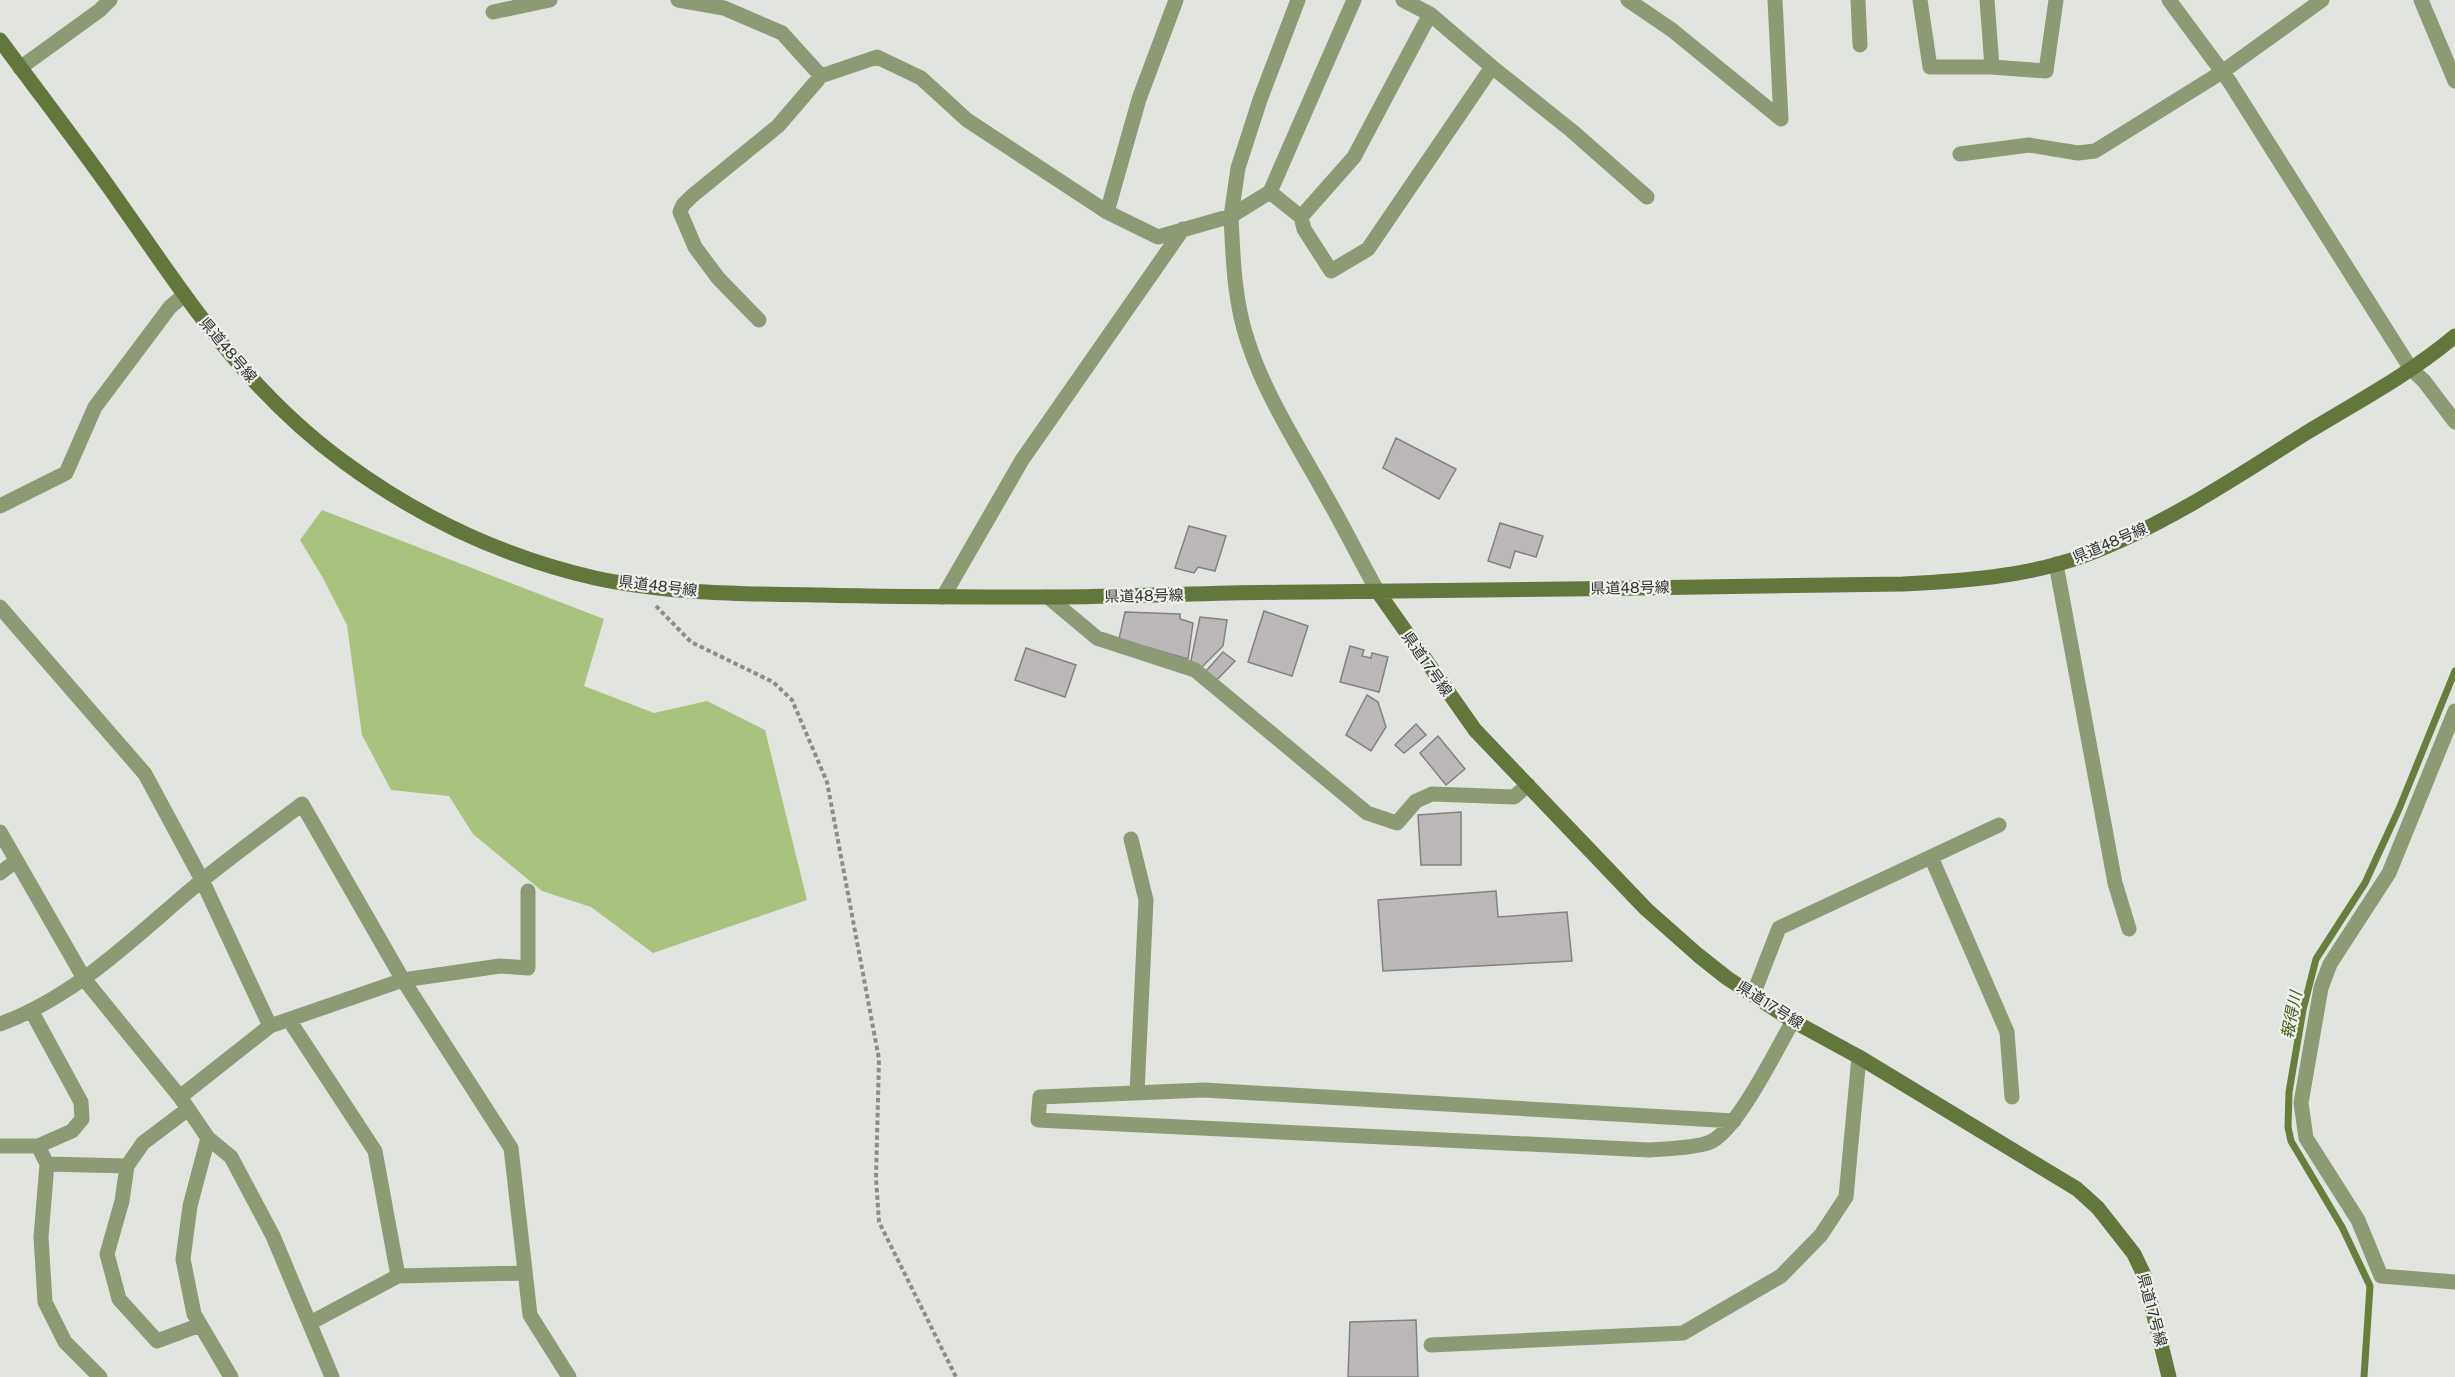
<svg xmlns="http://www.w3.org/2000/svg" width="2455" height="1377" font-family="'Public Sans','Noto Sans JP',sans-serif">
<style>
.green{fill:#a9c27d}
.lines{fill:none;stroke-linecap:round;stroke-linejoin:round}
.stream{stroke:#677e3c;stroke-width:7}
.building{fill:#bcb8ba;stroke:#838082;stroke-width:1.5}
.path{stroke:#8c8d8b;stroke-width:4;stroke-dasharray:4.5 3;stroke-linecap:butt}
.minor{stroke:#8c9b74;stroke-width:15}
.tertiary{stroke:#8c9b74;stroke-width:15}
.secondary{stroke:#63773d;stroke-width:15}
.labels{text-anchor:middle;stroke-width:4.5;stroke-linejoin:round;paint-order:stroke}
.street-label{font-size:15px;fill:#303130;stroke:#eff1ed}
.water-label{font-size:16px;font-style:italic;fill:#445916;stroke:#eff1ed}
</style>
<rect width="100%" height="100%" fill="#e2e4e0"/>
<!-- green -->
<path class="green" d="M322,510L604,619L584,686L654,713L707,701L765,730L807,900L653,953L591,907L542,891L473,834L449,796L391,790L362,735L347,625L323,578L300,540Z"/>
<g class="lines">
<!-- stream -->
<path class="stream" d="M2364,1377L2370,1286L2342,1227L2291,1141L2288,1127L2289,1092L2303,1010L2316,959L2365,883L2399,809L2455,671"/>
</g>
<!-- building -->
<path class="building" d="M1396,438L1456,469L1439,499L1383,468Z
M1500,523L1543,536L1536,557L1515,551L1510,568L1488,561Z
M1189,526L1226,536L1215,571L1198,567L1194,573L1175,568Z
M1264,611L1308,626L1292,676L1248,662Z
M1125,612L1180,614V619L1193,623L1188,659L1119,639Z
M1200,617L1227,620L1223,646L1201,668L1190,665Z
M1350,646L1364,650L1362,656L1371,658L1372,653L1388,657L1379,692L1340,682Z
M1026,648L1076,665L1065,697L1015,680Z
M1223,652L1235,661L1208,689L1198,680Z
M1367,695L1378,702L1386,727L1371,751L1346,735Z
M1416,724L1426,735L1404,753L1395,745Z
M1438,736L1465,769L1446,785L1420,753Z
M1461,812V865H1421L1418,815Z
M1496,891L1498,917L1567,912L1572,961L1383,971L1378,900Z
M1416,1320L1418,1377H1348L1350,1322Z"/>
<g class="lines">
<!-- path -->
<path class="path" d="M656,606L691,642L773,682L792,700L827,782L879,1059L876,1178L879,1222L956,1377"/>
<!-- minor -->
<path class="minor" d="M678,0L724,8L782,33L821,76L877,57L921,78L967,120L1107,212L1158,237L1231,216L1270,192L1354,0
M1628,0L1672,30L1781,119
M1775,0L1781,119
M1858,0L1860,45
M1920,0L1930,67H1992L2046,71L2056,0
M1987,0L1992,67
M2169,0L2229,81L2411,369L2424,381L2455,422
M2421,0L2455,81
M493,12L550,0
M1492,67L1572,131L1647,197
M20,68L100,10L110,0
M1960,154L2029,145L2078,153L2095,151L2222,72L2322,0
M1270,192L1301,217L1354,157L1430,14L1403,0
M1107,212L1139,99L1176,0
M1231,216L1238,168L1260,100L1298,0
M1301,217L1304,229L1331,271L1368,249L1492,67L1430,14
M759,320L718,278L695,247L680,212L683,205L692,196L778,126L821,76
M0,506L66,473L95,407L170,307L183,296
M2056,564L2115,883L2129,929
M943,597L1022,460L1183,229
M1048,597L1097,638L1195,670L1367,813L1397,823L1416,801L1432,794L1514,797L1528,785
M0,607L145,774L202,880L270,1026
M2455,711L2389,873L2330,964L2321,988L2301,1103L2306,1138L2358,1220L2381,1276L2455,1282
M0,832L85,980L180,1097L208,1138L190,1206L183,1259L194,1314L231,1377
M1131,839L1146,900L1137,1093
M1931,857L2007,1032L2012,1097
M0,873L16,861
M1753,995L1779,928L1999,825
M32,1012L81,1102L82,1119L72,1131L38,1146
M289,1020L375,1151L398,1276
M0,1024C79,995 136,935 200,882C233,855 268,830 302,804L403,980L500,966L528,968V891
M180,1097L270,1026L403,980L511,1148L530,1315L569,1377
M188,1109L143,1143L127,1166L122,1201L107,1254L119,1299L157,1341L200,1325
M1734,1121L1204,1090L1040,1097L1038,1120L1649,1150C1664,1149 1697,1148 1710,1142C1737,1131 1777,1048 1793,1021
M208,1138L231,1157L273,1236L332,1377
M0,1146H38L47,1164L127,1166
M47,1164L41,1237L45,1302L65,1342L100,1377
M310,1323L398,1276L525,1273
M1431,1345L1683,1333L1781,1276L1821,1235L1846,1197L1859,1057"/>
<!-- tertiary -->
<path class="tertiary" d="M1231,216C1233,258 1234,301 1248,342C1266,397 1298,445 1326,496C1344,527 1360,560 1378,592"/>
<!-- secondary -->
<path class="secondary" d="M0,40C36,89 73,137 108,186C181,289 240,386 344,462C420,518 503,557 595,578C669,594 745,594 820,595C895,597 970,597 1045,597C1134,597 1223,592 1313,592C1510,590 1706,587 1903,584C1963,581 2025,577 2083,556C2162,527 2235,478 2306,433C2357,402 2410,374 2455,336
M1378,592L1475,730L1646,909L1698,955L1727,978L1793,1021L1859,1057L2077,1189L2098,1208L2134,1254L2144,1275L2169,1377"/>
</g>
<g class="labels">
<!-- street labels -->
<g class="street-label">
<text transform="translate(228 350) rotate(50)" y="5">県道48号線</text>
<text transform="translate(2110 543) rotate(-23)" y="5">県道48号線</text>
<text transform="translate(658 586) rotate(7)" y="5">県道48号線</text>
<text transform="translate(1630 588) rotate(-1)" y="5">県道48号線</text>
<text transform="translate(1144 596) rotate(-1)" y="5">県道48号線</text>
<text transform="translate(1427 664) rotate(55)" y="5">県道17号線</text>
<text transform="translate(1770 1005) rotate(32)" y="5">県道17号線</text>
<text transform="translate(2152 1310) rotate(75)" y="5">県道17号線</text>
</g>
<!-- water labels -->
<g class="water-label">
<text transform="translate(2291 1015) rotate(-79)" y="6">報得川</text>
</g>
</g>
</svg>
